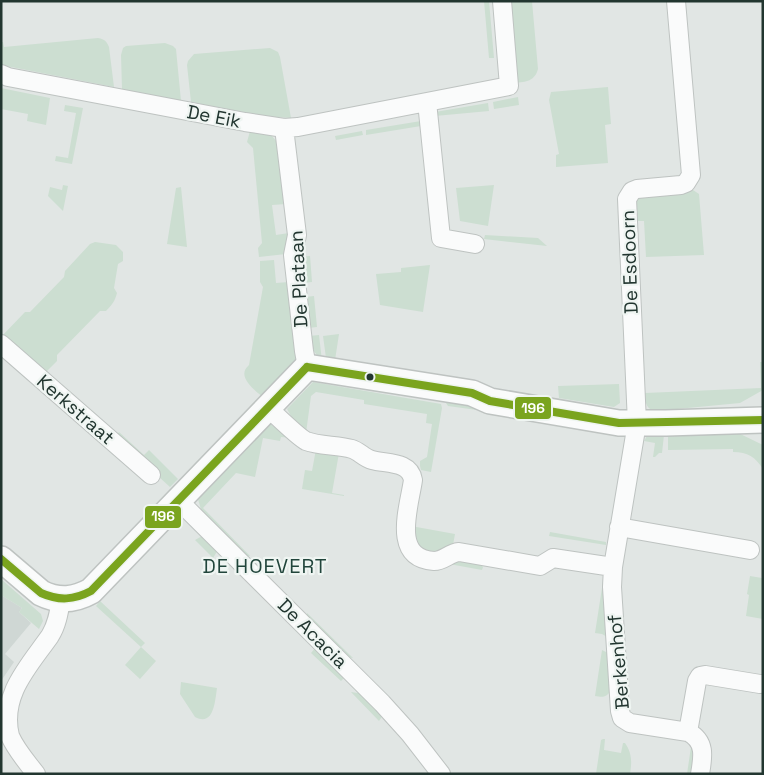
<svg xmlns="http://www.w3.org/2000/svg" width="764" height="775" font-family="'Space Grotesk',sans-serif">
<style>
.built{fill:#cfd7d4}
.green{fill:#ccded1}
.lines{fill:none;stroke-linecap:round;stroke-linejoin:round}
.street-casing{stroke:#bec3c1;stroke-width:20}
.secondary-casing{stroke:#bec3c1;stroke-width:28}
.street{stroke:#fafbfb;stroke-width:18}
.secondary{stroke:#fafbfb;stroke-width:25}
.bus-1-casing{stroke:#eff5f2;stroke-width:11}
.bus-1{stroke:#7aa41e;stroke-width:8}
.bus-dot{fill:#223630;stroke:#eff5f2;stroke-width:2}
.labels{text-anchor:middle;stroke-width:4.5;stroke-linejoin:round;paint-order:stroke}
.street-label{font-size:19px;fill:#223630;stroke:#eff5f2}
.neighbourhood-label{font-size:20px;letter-spacing:1px;fill:#21453b;stroke:#eff5f2}
.line-badge{stroke:#eff5f2;stroke-width:2}
.badge-label{font-size:14px;text-anchor:middle;font-weight:bold;fill:#fff}
</style>
<rect width="100%" height="100%" fill="#e1e6e4"/>
<!-- built -->
<path class="built" d="M1,595L22,608L19,612L31,623L5,654L14,662L1,681Z"/>
<!-- green -->
<path class="green" d="M484,1H489L494,58H489Z
M509,1H532L538,69C535,81 526,82 515,83Z
M98,38C105,39 107,42 109,47L114,87L1,65V42H3L4,47Z
M165,43L173,46L176,49L181,101L122,89L121,55L123,48L126,46Z
M270,48L278,52L280,57L291,118L264,116L191,102L187,65L188,61L194,54Z
M608,87L611,124L605,125L608,163L556,167V155L559,154L549,100L551,92Z
M1,88L50,98L46,125L27,121L28,114L1,109Z
M518,97L519,105L494,109L493,102Z
M488,103L489,111L435,116V112Z
M65,105L83,108L72,164L55,161L56,156L68,158L76,113L64,111Z
M421,121V126L366,135V130Z
M250,131L271,135L278,143L286,204L272,205L276,235L289,233L286,254L259,257L258,248L262,243L253,148L247,142Z
M362,131L363,135L336,140L335,136Z
M63,185L68,186L63,211L48,196L50,187L62,190Z
M494,185L488,226L460,221L456,188Z
M181,187L187,247L167,244L176,188Z
M693,190L699,194L704,255L646,257L644,221H633L635,201C647,190 677,192 693,190Z
M485,235L538,238L547,246L484,239Z
M95,242L116,245L123,252V261L118,264L114,288L117,293C115,301 112,305 106,311H100L57,355V361L44,374L1,337L25,312H30L64,277L65,271L90,244Z
M310,256L312,282L303,283L300,257Z
M274,260L276,283L289,282L297,361L265,399C256,391 235,377 249,365L263,287L260,282V261Z
M430,265L423,312L380,305L376,274L401,272V268Z
M314,296L317,327L308,328L305,297Z
M339,334L335,360L326,358L323,336Z
M319,335L322,361L312,349L309,336Z
M760,362H763V390L740,403L656,411C646,410 645,402 645,393L761,388Z
M313,382L441,404L442,408L431,472L421,470L420,466V461L427,457L432,424L426,423L427,414L364,404V400L316,392L311,396L306,433L297,427L287,409Z
M619,384L620,403L614,407L559,398L558,386Z
M444,400L470,401L477,410L448,406Z
M270,424L293,438L281,437L280,441L263,438L255,477L236,473L203,508L250,556H244L203,516L197,496Z
M732,430L763,445V469C755,457 748,452 733,452V449L668,450V435L732,434Z
M119,432L144,455L149,450L178,479L170,487L115,437Z
M652,435H664L662,453H659L655,457H653L655,443L644,441L647,436Z
M316,449L339,453L332,493L344,495V496L302,489L305,470L312,471Z
M411,526L455,534L453,545L442,555L418,550Z
M550,532L606,542V545L549,536Z
M204,535L218,550L213,558L195,540Z
M450,561H478L483,567L482,570L449,564Z
M763,573V619L746,616L749,595L747,594L750,576L762,578Z
M604,575L609,638L602,634L595,633Z
M1,579L41,614L43,621L39,629L19,612L22,608L1,595Z
M100,601L145,643L141,647L156,661L140,679L125,665L141,647L96,606Z
M307,613L353,658L347,657L307,617Z
M316,647L346,676L341,681L311,653Z
M602,650L610,654V692C605,698 602,697 595,696Z
M181,682L217,688C215,701 214,727 195,717L180,694Z
M351,692L364,694L383,715L379,721Z
M603,739H605L604,750L621,753L623,743H625C632,753 632,762 630,774H596L601,740Z
M692,740L697,761L692,764L690,774H687Z"/>
<g class="lines">
<!-- street casing -->
<g class="street-casing">
<path id="street" d="M676,1L691,175L686,183L681,185L637,189L632,191L627,199L637,423L613,567L612,587L620,711L622,718L630,723L688,732C706,741 703,757 700,774
M1,74L8,77L245,122L284,128L298,127L509,86L502,1
M427,102L441,238L475,244
M284,128L297,235L293,255L304,351L307,367
M1,344L151,475
M268,408C276,415 298,437 306,441C319,446 338,445 352,449C359,451 364,458 372,460C387,464 410,461 413,480C409,508 391,558 434,561C444,561 449,553 459,552L540,566L553,558L613,567
M178,500L382,703L410,734L441,774
M619,527L750,550
M688,732L697,681L700,676L705,675L760,684
M36,774C27,762 16,750 10,736C0,695 29,666 50,636C57,625 59,612 61,600"/>
</g>
<!-- secondary casing -->
<g class="secondary-casing">
<path id="secondary" d="M1,559L41,593C59,602 75,600 91,591L307,367L472,393L490,401L619,423H666L763,420"/>
</g>
<!-- street -->
<use href="#street" class="street"/>
<!-- secondary -->
<use href="#secondary" class="secondary"/>
<!-- bus-1 casing -->
<g class="bus-1-casing">
<path id="bus-1" d="M307,367L472,393L490,401L619,423L763,420
M1,559L41,593C59,601 74,600 91,591L307,367"/>
</g>
<!-- bus-1 -->
<use href="#bus-1" class="bus-1"/>
</g>
<!-- markers -->
<circle class="bus-dot" cx="370" cy="377" r="4.5"/>
<g class="labels">
<!-- street labels -->
<g class="street-label">
<text transform="translate(214 116) rotate(11)" y="7">De Eik</text>
<text transform="translate(629 262) rotate(-92)" y="7">De Esdoorn</text>
<text transform="translate(298 279) rotate(-93)" y="7">De Plataan</text>
<text transform="translate(76 409) rotate(41)" y="7">Kerkstraat</text>
<text transform="translate(313 633) rotate(45)" y="7">De Acacia</text>
<text transform="translate(618 662) rotate(-95)" y="7">Berkenhof</text>
</g>
<!-- neighbourhood labels -->
<g class="neighbourhood-label">
<text x="265" y="573">DE HOEVERT</text>
</g>
</g>
<g class="line-badge">
<rect x="514" y="396" width="38" height="24" rx="5" fill="#7aa41e"/>
<rect x="144" y="505" width="38" height="24" rx="5" fill="#7aa41e"/>
</g>
<g class="badge-label">
<text x="533" y="413">196</text>
<text x="163" y="521">196</text>
</g>
<!-- border -->
<rect width="764" height="775" fill="none" stroke="#223630" stroke-width="5"/>
</svg>
